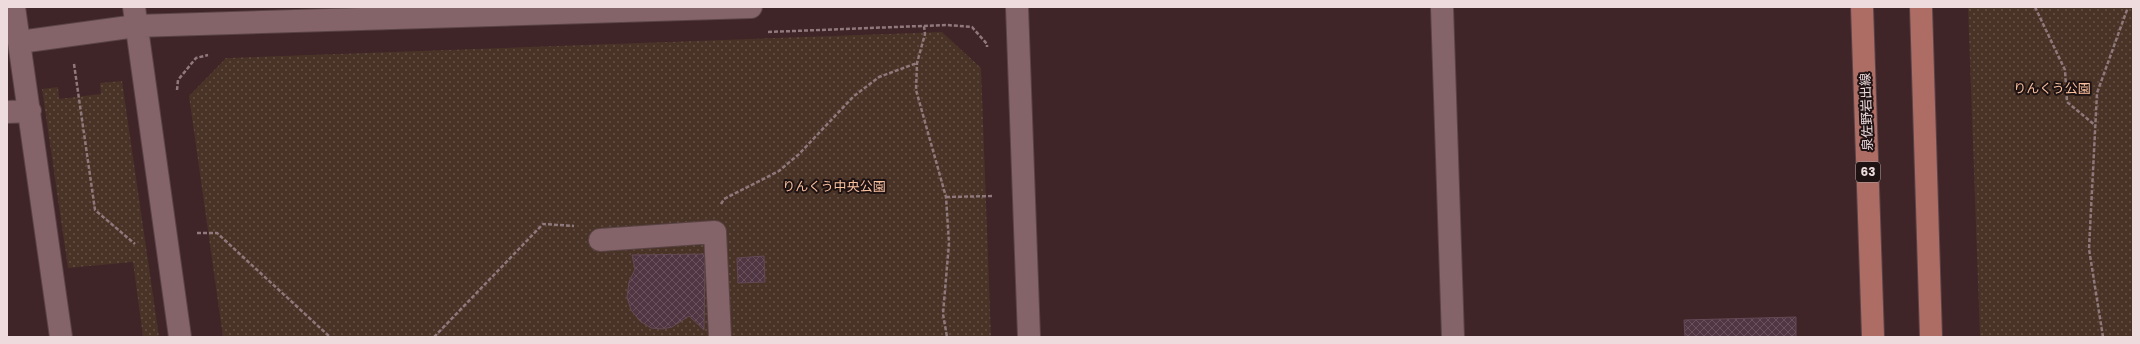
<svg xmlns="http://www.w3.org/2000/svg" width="2140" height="344" font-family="Poppins,'Noto Sans JP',sans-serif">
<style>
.park{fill:url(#park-dots)}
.building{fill:url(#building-cross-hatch);stroke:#654956}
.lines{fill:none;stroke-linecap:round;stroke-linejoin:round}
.pedestrian-casing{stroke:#594346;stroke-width:24}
.minor-casing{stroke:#594346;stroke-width:24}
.tertiary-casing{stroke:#594346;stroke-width:24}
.primary-casing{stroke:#594346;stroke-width:24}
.path{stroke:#90797c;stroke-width:2.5;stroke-dasharray:4 2;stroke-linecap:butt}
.pedestrian{stroke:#846468;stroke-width:22}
.minor{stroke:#846468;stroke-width:22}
.tertiary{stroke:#846468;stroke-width:22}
.primary{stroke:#ad6c64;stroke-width:22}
.labels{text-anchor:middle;stroke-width:4;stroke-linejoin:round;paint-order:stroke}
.shield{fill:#1e1213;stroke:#af9fa0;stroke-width:1}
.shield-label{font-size:12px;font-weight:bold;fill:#eddbdd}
.park-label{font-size:13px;fill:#fac19f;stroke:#1e1213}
.street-label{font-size:13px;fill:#eddbdd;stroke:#1e1213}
</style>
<defs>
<pattern id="park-dots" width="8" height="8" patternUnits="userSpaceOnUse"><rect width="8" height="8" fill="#493326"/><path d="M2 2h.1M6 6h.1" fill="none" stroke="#645045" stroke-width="1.8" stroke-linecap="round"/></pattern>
<pattern id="building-cross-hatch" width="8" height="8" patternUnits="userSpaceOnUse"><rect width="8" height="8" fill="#503642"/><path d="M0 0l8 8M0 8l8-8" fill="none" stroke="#6a525d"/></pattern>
</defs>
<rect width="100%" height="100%" fill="#3f2428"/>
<!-- park -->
<path class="park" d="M1968,7H2133V337H1980Z
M942,32L981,68L991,337H223L189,96L226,58Z
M122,81L159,337H143L133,262L68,268L42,89L58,87L59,99L101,94L100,83Z"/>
<!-- building -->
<path class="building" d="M705,254L704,330L689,316L672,327L662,329L651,328L640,321L631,310L627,297L629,282L635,269L632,255Z
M764,256L765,282L738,283L737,258Z
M1796,317V337H1685L1684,320Z"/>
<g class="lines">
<!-- pedestrian casing -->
<g class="pedestrian-casing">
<path id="pedestrian" d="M600,240L715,232L720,337"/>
</g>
<!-- minor casing -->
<g class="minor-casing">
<path id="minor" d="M14,7L61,337
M20,42L136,26
M7,112L30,111"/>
</g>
<!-- tertiary casing -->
<g class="tertiary-casing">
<path id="tertiary" d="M134,7L180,337
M1017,7L1029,337
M1442,7L1453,337
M136,26L751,7"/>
</g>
<!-- primary casing -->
<g class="primary-casing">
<path id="primary" d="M1862,7L1873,337
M1921,7L1931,337"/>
</g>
<!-- path -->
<path class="path" d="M2035,7L2065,70L2067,102L2096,126
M924,26L925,34L917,63L916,90L946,197L949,243L943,314L947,337
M768,32L947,25L972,27L987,44V47
M74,64L95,210L135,244
M177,90L178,80L196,58L208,55
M946,197L994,196
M721,204L724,199L779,171L799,154L854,96L879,77L917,63
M197,233H217L330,337
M434,337L543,224L574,226
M2103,337L2089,249L2097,93L2128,7"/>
<!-- pedestrian -->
<use href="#pedestrian" class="pedestrian"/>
<!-- minor -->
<use href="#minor" class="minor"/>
<!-- tertiary -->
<use href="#tertiary" class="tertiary"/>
<!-- primary -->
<use href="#primary" class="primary"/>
</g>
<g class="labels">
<!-- shield labels -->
<rect class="shield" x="1856" y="162" width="24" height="20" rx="3"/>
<g class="shield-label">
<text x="1868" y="176">63</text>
</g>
<!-- park labels -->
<g class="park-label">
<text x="2052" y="93">りんくう公園</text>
<text x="834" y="191">りんくう中央公園</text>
</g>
<!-- street labels -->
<g class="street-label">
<text transform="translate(1866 112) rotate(-92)" y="5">泉佐野岩出線</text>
</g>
</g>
<!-- border -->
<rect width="2140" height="344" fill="none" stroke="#eddbdd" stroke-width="16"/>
</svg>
